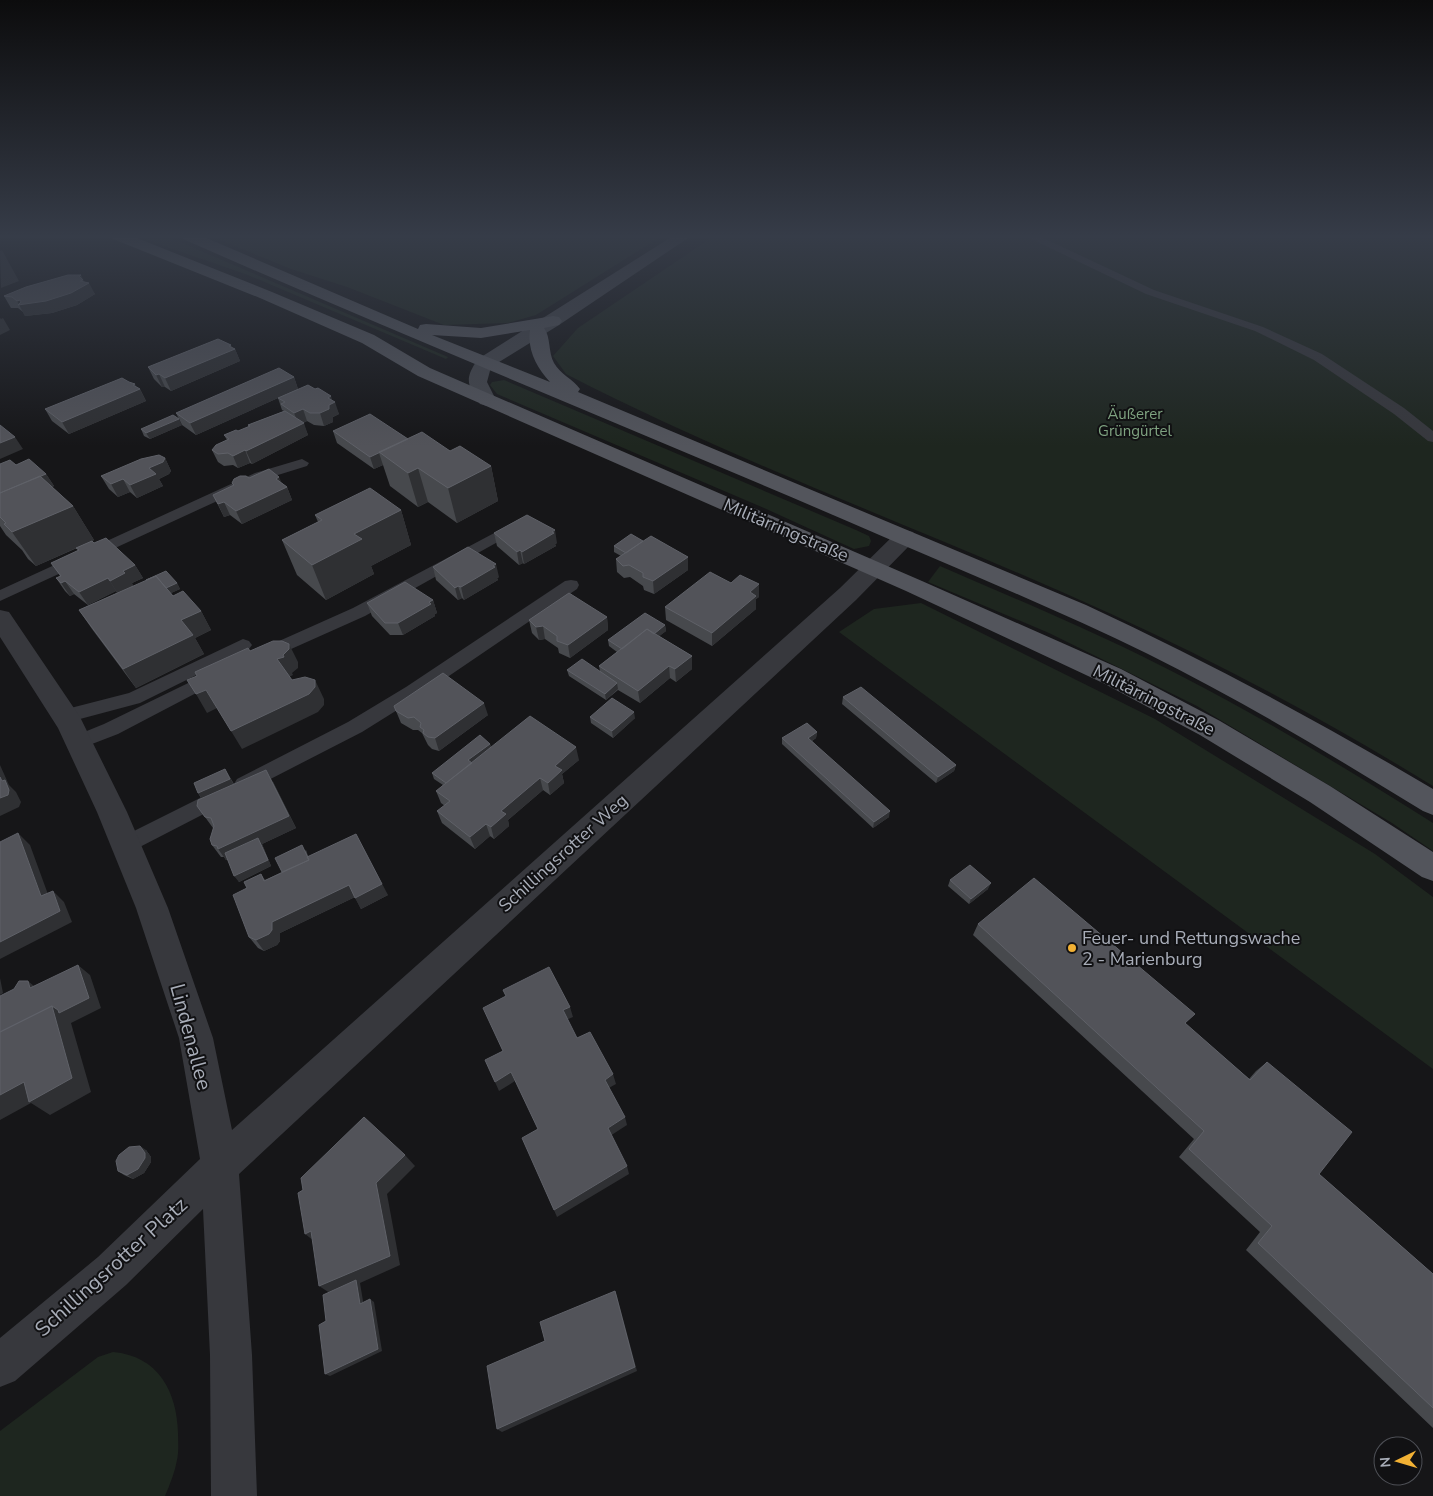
<svg xmlns="http://www.w3.org/2000/svg" width="1433" height="1496" font-family="'Nunito Sans',sans-serif">
<style>
.green{fill:#1e261f}
.lines{fill:none;stroke-linecap:round;stroke-linejoin:round}
.service{fill:#37383d;fill-rule:evenodd}
.minor{fill:#37383d;fill-rule:evenodd}
.secondary{fill:#45474d;fill-rule:evenodd}
.primary{fill:#53555c;fill-rule:evenodd}
.wall{fill:#47494d}
.shaded-wall{fill:#2f3033}
.building{fill:#525359;stroke:#5f6168}
.poi-dot{fill:#f2b134;stroke:#111113;stroke-width:2}
.labels{text-anchor:middle;stroke-width:4;stroke-linejoin:round;paint-order:stroke}
.far-park-label{font-size:15px;fill:#7fa381;stroke:#111113}
.street-label{font-size:18px;fill:#a8adb8;stroke:#111113}
.poi-label{font-size:18px;fill:#a8adb8;stroke:#111113;text-anchor:start}
.near-street-label{font-size:21px;fill:#a8adb8;stroke:#111113}
</style>
<rect width="100%" height="100%" fill="#161618"/>
<!-- green -->
<path class="green" d="M135,236H166L448,357L446,359L248,275Z
M210,236H662L536,315L508,323L444,325L347,287L291,269Z
M714,236H1433V786C1329,722 1221,664 1109,613C929,531 742,465 566,374L553,356L578,328Z
M504,380L856,530L869,536L871,541L869,546L854,549L764,508L497,394L490,385L492,382Z
M940,566C1023,602 1105,636 1185,678C1270,722 1352,772 1433,823V851L1392,823L1197,706L1049,633L928,582Z
M921,603L1155,719L1375,854L1433,897V1069L839,632L874,609Z
M113,1352C158,1356 177,1391 178,1433C178,1441 179,1451 177,1460C175,1472 170,1484 165,1496H0V1431L98,1357Z"/>
<g class="lines">
<!-- service -->
<path class="service" d="M1025,236H1039L1154,290L1263,327L1322,354L1404,408L1433,431V442L1428,441L1394,414L1314,360L1255,331L1146,294Z
M302,459L309,463L307,466L265,479L0,601V590L255,473Z
M498,531L503,533L506,536L503,539L365,616L271,658L265,660L259,658L256,654L259,650L353,608Z
M571,580L577,581L579,585L577,589L418,697L362,732L251,789L244,792L237,789L234,784L237,779L348,722L406,687L565,581Z
M243,639L249,641L252,645L249,649L140,703L65,723L59,721L56,716L59,711L129,693Z
M215,670L221,672L224,676L221,680L118,734L79,749L72,747L70,742L72,737L104,724Z
M220,788L227,790L230,796L227,802L132,851L125,853L118,851L115,845L118,839Z"/>
<!-- minor -->
<path class="minor" d="M905,530L913,532L916,537L913,542L856,600L239,1174L252,1355L257,1496H211L210,1355L203,1209L126,1285L15,1381L0,1387V1338L98,1257L200,1159L179,1038L136,908L97,812L58,728L0,637V610L9,612L80,717L127,812L168,908L213,1038L232,1130L840,588L897,532Z"/>
<!-- secondary -->
<path class="secondary" d="M673,236H691L559,325L491,367L487,382L496,400L494,404L487,406L480,404C467,385 464,379 478,359Z"/>
<!-- primary -->
<path class="primary" d="M111,236H132L272,292L374,335L430,368L922,581L1121,669L1220,721L1330,786L1433,852V881L1422,877L1310,802L1200,735L1103,683L906,591L418,376L362,343L260,298L113,239Z
M181,236H202L418,329L420,325L426,324L481,328L553,316L559,317L562,321L559,325L544,328C551,337 548,352 554,363C560,374 573,379 580,389L578,392L1086,605C1205,660 1320,722 1433,789V815L1423,811C1333,756 1243,701 1148,654C1050,606 948,565 847,521C626,426 403,336 183,239ZM530,330C527,350 537,368 550,382L432,335L481,338Z"/>
</g>
<!-- wall -->
<path class="wall" d="M84,282L95,294L77,305L52,313L25,316L23,312L18,308H11L4,296Z
M232,348L235,349L240,361L171,391L165,387H162L154,379L148,367Z
M294,377L298,389L332,400L339,414L333,417V422L324,426L314,425L307,421L303,423L308,435L252,464L250,463L238,468L233,465L224,466L218,462L212,450L227,440L224,435L238,431L249,427L248,425L284,411L282,410L278,398L196,435L182,425L176,413Z
M137,387L140,389L146,401L69,434L52,421L45,409Z
M182,425L150,439L144,436L141,429Z
M333,431L408,439L450,451L491,466L498,501L457,523L428,502L418,507L390,486L383,465L374,469L337,443Z
M165,458L171,471L169,474L159,479L163,486L137,498L130,492L118,497L109,489L101,476Z
M0,464L16,465L46,474L54,486L52,487L73,506L94,540L92,541L94,543L135,565L143,578L132,583L133,586L177,583L180,589L171,593L173,596L201,611L211,630L195,638L204,654L136,688L92,629L79,610L117,593L116,591L88,605L74,594L70,596L65,591L56,578L60,576L51,563L78,551L77,548L36,566L28,559L22,550L6,535L0,526Z
M249,478L282,483L287,487L292,500L242,524L230,515L224,517L213,495L233,486L232,483Z
M401,510L411,545L371,566L374,574L326,600L297,575L282,540L318,522L315,515Z
M494,533L557,543L555,544L556,546L524,564L523,563L519,565L497,546Z
M643,541L688,557V570L654,594L644,590L643,586L630,577L624,578L617,572L616,559L621,556L614,552V546Z
M433,567L499,577L497,578L498,580L464,600L462,598L458,600L436,580Z
M759,597L756,599V609L712,646L666,620L665,607Z
M433,600L437,613L435,614V616L403,635H390L372,616L367,603Z
M607,617L608,630L570,658L559,653L558,648L545,639L539,640L532,633L529,620Z
M665,625L666,631L659,636L692,656V669L676,682L670,678L640,703L618,690L606,700L569,676L567,670L600,671L599,666L617,652L609,646L608,640Z
M843,697L956,765L954,771L936,783L842,704Z
M396,711L488,715L439,751L432,749L428,745L422,733L418,730H413L401,723Z
M590,717L635,718L613,738L591,723Z
M817,732L816,738L812,741L889,817L873,828L782,744V738Z
M490,744L491,747L579,760L562,774L564,783L550,795L543,790L508,820L509,826L494,839L490,836L475,849L442,823L437,811L445,806L441,803L436,791L443,785L434,779L432,773Z
M225,769L234,784L273,782L296,828L262,844L271,866L239,882L228,860H226L224,857H221L212,845L213,828L197,806L201,798L198,793Z
M306,850L308,856L388,895L361,909L355,897L280,933V941L277,945L264,951L258,948L249,937L247,888L261,874L265,880L282,872Z
M950,880L988,889L969,904L948,886Z
M978,924L1185,1024L1249,1079L1256,1071L1267,1062L1319,1174L1433,1274V1428L1246,1250L1260,1232L1179,1157L1194,1139L973,935Z
M146,1150L151,1157V1162L144,1173L133,1179L124,1175L118,1171Z"/>
<!-- shaded-wall -->
<path class="shaded-wall" d="M2,250L19,281L1,288L0,251Z
M81,275L86,285L89,283L95,294L77,305L52,313L25,316L17,301L20,300L22,304L79,276Z
M0,318L1,319L3,318L10,330L0,335Z
M231,345L233,350L235,349L240,361L171,391L165,378Z
M159,374L165,387H162L156,375Z
M294,377L298,389L196,435L190,423Z
M135,384L138,390L140,389L146,401L69,434L62,422Z
M331,396L333,403L335,402L339,414L333,417V422L324,426L320,413L328,398Z
M303,409L307,421L299,425L294,413Z
M179,419L182,425L150,439L146,433Z
M304,423L308,435L252,464L246,451Z
M15,437L23,449L0,459V443Z
M245,450L250,463L238,468L233,456Z
M379,453L383,465L374,469L370,457Z
M165,458L171,471L169,474L159,479L163,486L137,498L130,485L149,468Z
M491,466L498,501L457,523L448,488Z
M418,468L428,502L418,507L408,473Z
M46,474L54,486L42,491L32,479Z
M279,477L284,488L287,487L292,500L242,524L236,511L276,479Z
M123,479L130,492L118,497L111,484Z
M224,502L230,515L224,517L218,504Z
M73,506L94,540L36,566L12,532Z
M401,510L411,545L371,566L374,574L326,600L312,565L354,534Z
M555,530L557,543L555,544L556,546L524,564L522,552Z
M520,550L523,563L519,565L517,552Z
M688,557V570L654,594L653,581Z
M496,564L499,577L497,578L498,580L464,600L461,587Z
M135,565L143,578L132,583L133,586L118,594L110,581L123,571Z
M108,578L116,591L88,605L79,592Z
M65,581L74,594L70,596L61,583Z
M177,583L180,589L143,606L139,599Z
M759,584V597L756,599V609L712,646V633L750,592Z
M458,586L462,598L458,600L455,588Z
M433,600L437,613L435,614V616L403,635L398,623Z
M201,611L211,630L195,638L204,654L136,688L123,669L181,620Z
M607,617L608,630L570,658L568,645Z
M665,625L666,631L651,643L650,637Z
M543,626L545,639L539,640L536,627Z
M289,644L298,662V668L292,673L293,675L287,678L277,659Z
M692,656V669L676,682L675,669Z
M669,666L670,678L640,703L638,691Z
M315,680L324,699V705L318,712L242,749L231,731Z
M617,683L618,689L606,700L605,694Z
M206,690L217,708L207,713L196,694Z
M484,703L488,715L439,751L435,738Z
M634,712L635,718L613,738L612,731Z
M817,732L816,738L807,744L808,738Z
M490,744L492,750L470,766L468,760Z
M576,747L579,760L562,774L564,783L550,795L548,783L555,766Z
M0,765L9,785L16,792L21,802L19,807L0,816V798L2,781L0,777Z
M956,765L954,771L936,783L938,777Z
M225,769L234,785L202,799L198,793Z
M266,770L273,782L296,828L262,844L271,866L239,882L234,876L261,844L226,860L218,849Z
M540,778L543,790L508,820L509,826L494,839L491,827L501,811Z
M890,811L889,817L873,828L874,822Z
M486,824L490,836L475,849L470,837Z
M18,833L30,845L53,908L41,896Z
M356,834L388,895L361,909L355,898Z
M991,883L988,889L969,904L971,899Z
M349,885L355,897L280,933V941L277,945L264,951L256,940L272,922Z
M53,891L64,902L72,922L0,959V942Z
M78,965L90,975L101,1008L71,1023L91,1092L50,1115L31,1103L0,1120V1095L52,1006Z
M0,978L3,993L0,995Z
M28,981L41,992L30,988Z
M570,1007L573,1017L566,1020L563,1010Z
M511,1072L515,1081L499,1091L495,1082Z
M613,1074L616,1084L607,1089L605,1080Z
M625,1117L627,1125L610,1136L608,1128Z
M140,1146L146,1150L151,1157V1162L144,1173L133,1179L127,1175Z
M405,1155L415,1166L387,1194L400,1265L360,1283L364,1307L333,1295L319,1286L376,1183Z
M627,1166L629,1174L557,1217L554,1210Z
M311,1231L318,1244L305,1234Z
M615,1291L617,1296L637,1371L502,1432L497,1429Z
M370,1299L374,1302L382,1351L330,1376L325,1374Z"/>
<!-- building -->
<path class="building" d="M68,275H81L79,276L83,280L80,281L89,283L71,293L46,301L18,305L21,302L20,300L17,301L12,297L4,296L26,287Z
M218,339L231,345L229,346L235,349L165,378L159,374L156,375L148,367Z
M279,368L294,377L190,423L176,413Z
M122,378L129,382L135,384L133,385L140,389L62,422L45,409Z
M308,385L315,389L318,388L331,396L328,398L335,402L329,405V409L320,413H310L303,409L294,413L281,404L285,402L278,398Z
M285,411L304,423L246,451L245,450L233,456L228,453L218,454L212,450L216,445L229,439L224,435L236,430L238,431L250,426L248,425Z
M370,414L408,439L370,457L333,431Z
M173,415L179,419L146,433L141,429Z
M0,425L15,437L0,443Z
M422,432L450,451L460,446L491,466L448,488L418,468L408,473L379,452Z
M159,455L165,458L163,462L149,468L156,474L130,485L123,479L111,484L101,476L141,459Z
M29,459L46,474L0,493V464L10,460L16,465Z
M269,469L279,477L276,479L287,487L236,511L224,502L218,504L213,495L234,485L232,483L234,479L240,476H246L249,478Z
M40,476L73,506L12,532L4,524L6,523L0,517V493Z
M370,488L401,510L354,534L362,539L312,565L282,540L322,520L315,515Z
M527,515L555,530L552,532L554,533L522,552L520,550L517,552L494,533Z
M631,534L643,541L626,553L614,546Z
M651,536L688,557L653,581L643,577V573L629,565L623,566L616,559Z
M106,538L135,565L123,571L125,573L110,581L108,578L79,592L65,581L61,583L56,578L61,576L51,563L79,550L76,548L92,541L94,543Z
M468,547L496,564L493,566L495,567L461,587L458,586L455,588L433,567Z
M166,571L177,583L166,588L156,576L146,580Z
M710,572L731,583L740,575L759,584L750,592L756,596L712,633L665,607Z
M156,576L173,596L183,591L201,611L181,620L193,635L123,669L79,610Z
M405,582L433,600L429,602L431,604L398,623H385L367,603Z
M569,593L607,617L568,645L557,641V636L543,626L536,627L529,620Z
M645,613L665,625L654,634L647,629L622,649L608,640Z
M647,629L692,656L675,669L669,666L638,691L599,666Z
M273,641H282L289,644V649L283,655L284,657L277,659L292,680L305,677L315,680V687L309,694L231,731L206,690L196,694L187,680L197,676L195,672L248,648L250,651Z
M582,659L617,683L605,694L567,670Z
M443,673L484,703L435,738L428,737L423,733L424,730L420,727L421,723L414,717L408,718L396,711L394,706Z
M861,687L956,765L938,777L843,697Z
M612,698L634,712L612,731L590,717Z
M530,716L576,747L555,766L562,770L548,783L540,778L501,811L506,814L491,827L486,824L470,837L437,811L450,801L436,791Z
M807,723L817,732L808,738L890,811L874,822L782,738Z
M480,735L490,744L468,760L472,763L446,783L432,773Z
M225,769L230,779L198,793L194,783Z
M266,770L289,816L218,849L217,846L212,845L210,839L214,826L211,818L205,817L197,806L198,800Z
M0,777L2,781L5,780L9,790L8,795L0,798Z
M18,833L41,896L53,891L60,911L0,942V842Z
M356,834L382,884L355,898L349,885L272,922V930L269,934L256,940L249,937L233,895L247,888L244,882L261,874L264,881L309,860L307,857Z
M258,838L268,860L234,876L225,853Z
M302,845L309,860L282,872L275,858Z
M970,865L991,883L971,899L950,880Z
M1034,878L1195,1014L1185,1023L1250,1080L1267,1062L1352,1132L1319,1174L1433,1274V1408L1258,1243L1272,1226L1189,1149L1204,1131L978,924Z
M78,965L89,998L59,1013L58,1010L52,1006L0,1032V996L14,989L19,981H28L30,988Z
M549,967L570,1007L563,1010L577,1038L590,1032L613,1074L605,1080L625,1117L608,1128L627,1166L554,1210L522,1138L538,1129L511,1072L495,1082L485,1060L503,1051L483,1008L506,996L503,990Z
M52,1006L72,1078L29,1102L24,1082L0,1095V1032Z
M364,1117L405,1155L376,1183L390,1256L319,1286L311,1231L305,1234L298,1193L303,1190L301,1178Z
M140,1146L145,1153V1158L138,1169L127,1175L118,1171L116,1161L119,1155L129,1147Z
M356,1280L360,1304L370,1299L378,1349L325,1374L319,1325L326,1321L323,1295Z
M615,1291L635,1367L497,1429L487,1366L545,1341L540,1322Z"/>
<!-- sky -->
<linearGradient id="sky" x2="0" y2="1"><stop stop-color="#0c0c0d"/><stop offset="0.53" stop-color="#363c48"/><stop offset="1" stop-color="#363c48" stop-opacity="0"/></linearGradient>
<rect width="1433" height="446" fill="url(#sky)"/>
<!-- markers -->
<circle class="poi-dot" cx="1072" cy="948" r="5"/>
<g class="labels">
<!-- far-park labels -->
<g class="far-park-label">
<text x="1135" y="419">Äußerer<tspan x="1135" dy="17">Grüngürtel</tspan></text>
</g>
<!-- street labels -->
<g class="street-label">
<text transform="translate(786 530) rotate(23)" y="6">Militärringstraße</text>
<text transform="translate(1154 700) rotate(27)" y="6">Militärringstraße</text>
<text transform="translate(563 853) rotate(-42)" y="6">Schillingsrotter Weg</text>
</g>
<!-- poi labels -->
<g class="poi-label">
<text x="1082" y="944">Feuer- und Rettungswache<tspan x="1082" dy="21">2 - Marienburg</tspan></text>
</g>
<!-- near-street labels -->
<g class="near-street-label">
<text transform="translate(191 1037) rotate(75)" y="7">Lindenallee</text>
<text transform="translate(111 1267) rotate(-42)" y="7">Schillingsrotter Platz</text>
</g>
</g>
<!-- north arrow -->
<g transform="translate(1398 1461) rotate(265)"><circle r="24" fill="#111113" stroke="#4d4f55"/>
<path d="M0-4L9 19L0 12L-9 19Z" fill="#f2b134"/>
<text y="-8" font-size="14" font-weight="bold" text-anchor="middle" fill="#a8adb8">N</text>
</g>
</svg>
